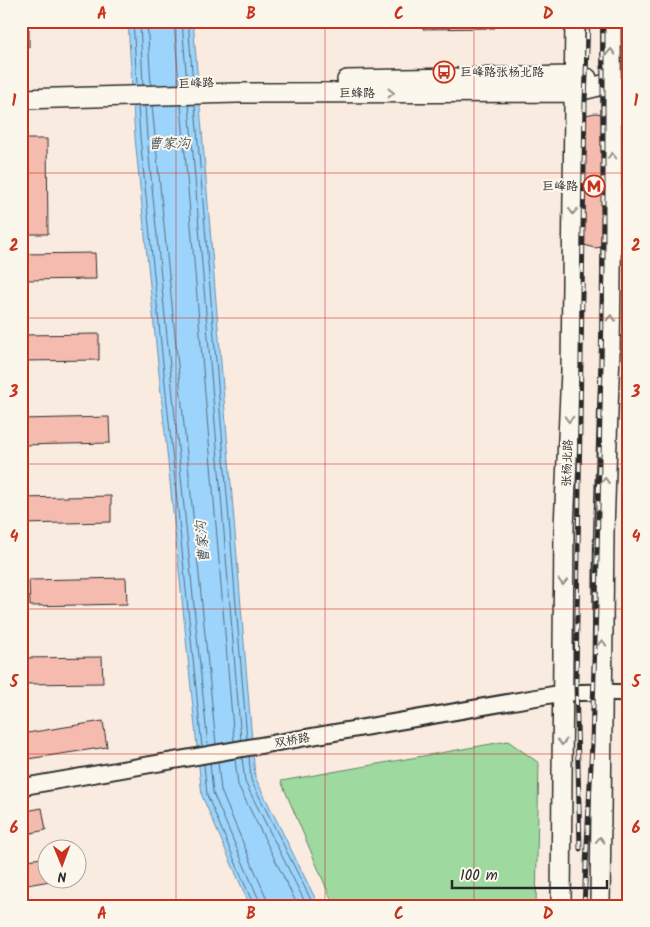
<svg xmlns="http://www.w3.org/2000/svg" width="650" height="927" font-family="Kalam,'LXGW WenKai TC',sans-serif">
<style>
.green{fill:#9ed9a0;stroke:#648266}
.water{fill:#9cd4fc;stroke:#6f90a8}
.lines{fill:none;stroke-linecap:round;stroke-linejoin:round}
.shore{stroke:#586f7f;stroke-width:1}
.building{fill:#f5bbaf;stroke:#2b2b2b}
.minor-casing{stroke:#2b2b2b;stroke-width:19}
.major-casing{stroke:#2b2b2b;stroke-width:22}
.minor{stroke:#fbf7ec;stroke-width:15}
.major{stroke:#fbf7ec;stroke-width:19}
.rail-casing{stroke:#2b2b2b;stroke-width:5}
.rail{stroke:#fbf7ec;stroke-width:3;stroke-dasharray:9;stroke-linecap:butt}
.oneway{stroke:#93918c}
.grid{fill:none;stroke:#c8321e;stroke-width:1;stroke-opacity:0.55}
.labels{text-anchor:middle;stroke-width:4;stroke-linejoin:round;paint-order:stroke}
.poi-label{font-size:12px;fill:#2b2b2b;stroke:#fbf7ec;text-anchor:start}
.street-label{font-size:12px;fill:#2b2b2b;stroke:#fbf7ec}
.water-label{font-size:14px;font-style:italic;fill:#47555f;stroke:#fbf7ec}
.neatline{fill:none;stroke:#c8321e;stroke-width:2}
.grid-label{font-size:16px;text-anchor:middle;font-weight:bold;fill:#c8321e}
</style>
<rect width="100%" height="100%" fill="#faebe0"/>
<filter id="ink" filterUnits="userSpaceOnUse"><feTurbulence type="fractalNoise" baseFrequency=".02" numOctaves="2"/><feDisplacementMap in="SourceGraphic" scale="10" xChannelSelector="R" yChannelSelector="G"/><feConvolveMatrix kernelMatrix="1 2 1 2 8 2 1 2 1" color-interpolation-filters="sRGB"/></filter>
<g filter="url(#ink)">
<!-- green -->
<path class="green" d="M206,21H380V23L206,26Z
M508,741L539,763L536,906H334L281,781Z"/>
<!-- water -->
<path class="water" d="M128,21H193L255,777L319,906H250L202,796L135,138Z"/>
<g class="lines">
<!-- shore -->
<path class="shore" d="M133,21L137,85
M140,21L143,85
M147,21L151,85
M174,21L179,84
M182,21L187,84
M188,21L193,84
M181,105L234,741
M189,105L241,740
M195,105L247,739
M138,106L140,137L202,747
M145,106L147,137L208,746
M152,106L216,744
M249,756L251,780L314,906
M242,757L245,782L307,906
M235,759L238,785L298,906
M218,762L221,791L266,897L268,906
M210,763L213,793L259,900L260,906
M204,764L207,795L254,906"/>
</g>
<!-- building -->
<path class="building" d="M423,21H494L495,28L423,29Z
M21,29H29V47H21Z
M595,113L604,114L603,247L594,248L578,243L580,120L586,115Z
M21,139H47L48,234H21Z
M95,253L96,279L21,280V254Z
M99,334V360L21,361V335Z
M109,417L110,443L21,445V419Z
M111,496V522L21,524V498Z
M126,578L127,604L30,606L29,580Z
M102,657L103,683L21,684V658Z
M103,721L107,747L21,760V734Z
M42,808L46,830L21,835V812Z
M48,857V880H56L21,886V861Z"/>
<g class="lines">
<!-- minor casing -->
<g class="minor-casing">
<path id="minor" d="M21,787L562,693L602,692L629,693"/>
</g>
<!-- major casing -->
<g class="major-casing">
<path id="major" d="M347,80L574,76L587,78
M21,99L237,93L574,92L611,83
M561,906L564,527L571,371L575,21
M600,906L604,531L610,351L612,197L611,21"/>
</g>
<!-- minor -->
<use href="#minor" class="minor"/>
<!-- major -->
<use href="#major" class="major"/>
<!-- rail casing -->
<g class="rail-casing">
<path id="rail" d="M580,849L576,681L585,102L588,21
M584,906L592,743L596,605L603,267V21"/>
</g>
<!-- rail -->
<use href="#rail" class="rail"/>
</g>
<!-- one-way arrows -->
<defs><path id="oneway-chevron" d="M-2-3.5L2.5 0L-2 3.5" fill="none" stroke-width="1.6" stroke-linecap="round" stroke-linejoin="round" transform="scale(1.25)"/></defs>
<g class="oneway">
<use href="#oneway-chevron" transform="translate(611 52) rotate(-89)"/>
<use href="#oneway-chevron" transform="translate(391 93)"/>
<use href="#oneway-chevron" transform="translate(612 156) rotate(-90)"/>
<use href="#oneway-chevron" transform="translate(573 211) rotate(91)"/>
<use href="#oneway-chevron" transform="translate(611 318) rotate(-89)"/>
<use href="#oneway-chevron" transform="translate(569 419) rotate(92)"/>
<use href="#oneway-chevron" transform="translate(605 481) rotate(-88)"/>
<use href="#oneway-chevron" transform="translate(563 582) rotate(91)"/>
<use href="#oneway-chevron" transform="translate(602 643) rotate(-89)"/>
<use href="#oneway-chevron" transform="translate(562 742) rotate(90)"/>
<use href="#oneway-chevron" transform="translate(600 840) rotate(-89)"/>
</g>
</g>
<!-- grid -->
<path class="grid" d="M176,21V906M325,21V906M474,21V906M21,173H629M21,318H629M21,464H629M21,609H629M21,754H629"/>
<!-- icons -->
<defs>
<g id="bus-ring" transform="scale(1.125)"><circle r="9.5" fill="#fbf7ec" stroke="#c8321e" stroke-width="1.5"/><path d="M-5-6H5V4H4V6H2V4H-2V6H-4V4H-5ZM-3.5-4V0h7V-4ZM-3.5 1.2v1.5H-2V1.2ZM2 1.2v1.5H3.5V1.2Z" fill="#c8321e"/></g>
<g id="metro-ring" transform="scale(1.125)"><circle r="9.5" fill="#fbf7ec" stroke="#c8321e" stroke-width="1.5"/><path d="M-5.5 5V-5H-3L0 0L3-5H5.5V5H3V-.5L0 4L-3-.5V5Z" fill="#c8321e"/></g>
</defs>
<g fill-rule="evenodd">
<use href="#bus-ring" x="444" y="72"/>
<use href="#metro-ring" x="594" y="186"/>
</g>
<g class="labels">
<!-- poi labels -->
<g class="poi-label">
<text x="460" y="76">巨峰路张杨北路</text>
<text x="578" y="190" text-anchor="end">巨峰路</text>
</g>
<!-- street labels -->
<g class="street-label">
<text transform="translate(196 83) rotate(-2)" y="4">巨峰路</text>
<text x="357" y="97">巨蜂路</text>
<text transform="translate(567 463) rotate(-88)" y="4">张杨北路</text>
<text transform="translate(292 740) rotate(-10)" y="4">双桥路</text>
</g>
<!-- water labels -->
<g class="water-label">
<text x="169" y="148">曹家沟</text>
<text transform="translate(202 542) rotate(-95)" y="5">曹家沟</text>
</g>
</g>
<!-- margin -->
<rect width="650" height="927" fill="none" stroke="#fbf7ec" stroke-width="55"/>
<!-- north arrow -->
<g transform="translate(62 864) rotate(179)"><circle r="24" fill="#fbf7ec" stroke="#a8a59f"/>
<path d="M0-4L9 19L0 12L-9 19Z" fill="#c8321e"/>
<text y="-8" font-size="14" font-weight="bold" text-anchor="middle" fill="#2b2b2b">N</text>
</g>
<!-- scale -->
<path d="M452 880v8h155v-8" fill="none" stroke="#2b2b2b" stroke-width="2.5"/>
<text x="460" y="880" font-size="15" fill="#2b2b2b" stroke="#fbf7ec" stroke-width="4" paint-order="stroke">100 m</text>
<rect x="28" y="28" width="594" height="872" class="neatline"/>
<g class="grid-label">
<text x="102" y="19">A</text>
<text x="251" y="19">B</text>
<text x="399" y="19">C</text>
<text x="548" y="19">D</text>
<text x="14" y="106">1</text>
<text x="636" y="106">1</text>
<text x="14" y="251">2</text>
<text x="636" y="251">2</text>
<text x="14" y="397">3</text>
<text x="636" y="397">3</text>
<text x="14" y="542">4</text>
<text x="636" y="542">4</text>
<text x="14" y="687">5</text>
<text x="636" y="687">5</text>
<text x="14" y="833">6</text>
<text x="636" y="833">6</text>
<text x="102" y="919">A</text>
<text x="251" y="919">B</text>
<text x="399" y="919">C</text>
<text x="548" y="919">D</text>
</g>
</svg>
